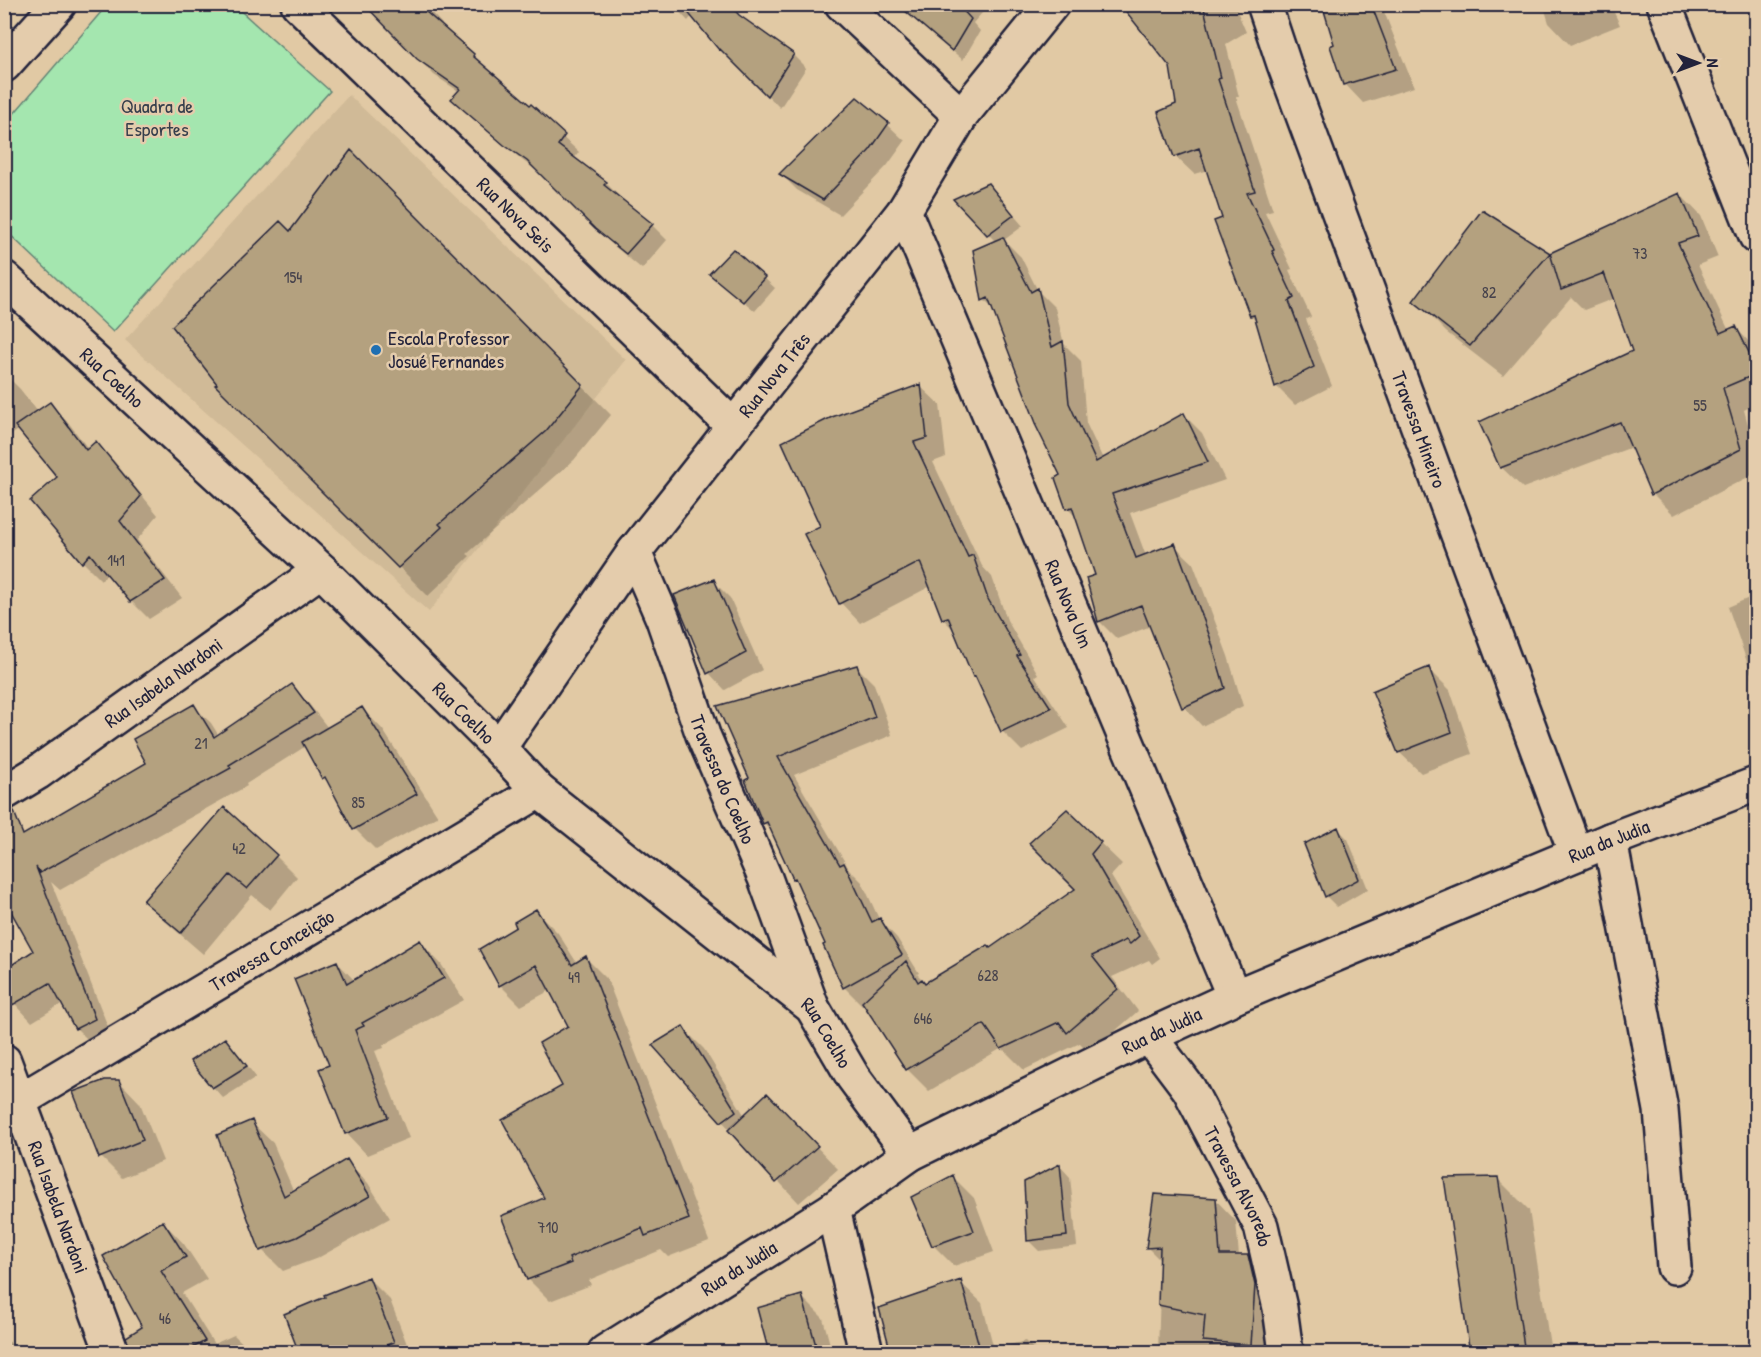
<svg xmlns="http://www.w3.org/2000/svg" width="1761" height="1357" font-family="'Patrick Hand',sans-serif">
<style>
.built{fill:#d0ba97}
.green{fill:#a4e6af;stroke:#638475;stroke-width:1.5}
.shadow{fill:#0003}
.building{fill:#b4a17f;stroke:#22223b;stroke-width:1.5}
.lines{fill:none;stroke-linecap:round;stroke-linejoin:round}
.minor-casing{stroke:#22223b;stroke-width:38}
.minor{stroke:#e4ccac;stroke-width:33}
.poi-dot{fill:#1f6fb2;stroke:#e4ccac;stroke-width:2}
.labels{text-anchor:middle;stroke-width:5;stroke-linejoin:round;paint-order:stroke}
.number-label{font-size:16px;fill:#46424c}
.park-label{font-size:20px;fill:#363f4c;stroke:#e4ccac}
.street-label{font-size:20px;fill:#22223b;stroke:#e4ccac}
.poi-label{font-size:20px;fill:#22223b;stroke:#e4ccac;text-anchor:start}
</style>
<rect width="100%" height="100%" fill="#e1c9a4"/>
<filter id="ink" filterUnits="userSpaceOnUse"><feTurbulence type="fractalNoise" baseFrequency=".0167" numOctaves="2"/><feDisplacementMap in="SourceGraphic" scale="12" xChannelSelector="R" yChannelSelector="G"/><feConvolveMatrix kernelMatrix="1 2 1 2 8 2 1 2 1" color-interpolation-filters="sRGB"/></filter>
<g filter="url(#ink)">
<!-- built -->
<path class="built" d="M349,95L626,360L429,612L125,340Z"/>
<!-- green -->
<path class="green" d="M108,4L234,5L330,91L113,332L4,229L5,124Z"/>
<!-- shadow -->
<path class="shadow" d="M362,4H422L427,8L442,24L440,27L579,152L574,159L606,183L621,198L620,200L652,225L667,240L642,269L613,245L545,177L522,160L469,114L460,92L434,75L375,15Z
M672,4H728L740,18L793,55L806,68L780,108L734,61L733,62L720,49L692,16L688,21Z
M925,4H990L973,23L980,31L963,60L924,27Z
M1121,4H1234L1246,32L1226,44L1239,97H1236L1273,210L1265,212L1292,269L1289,270L1311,317L1306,319L1332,386L1295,405L1276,386L1257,322L1251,316L1224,219L1208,170L1194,174L1175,156L1177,104L1171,67Z
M1323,4H1381L1414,87L1363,103L1345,84L1336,45Z
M1543,4H1610L1620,25L1570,45L1549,23Z
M857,99L888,125L905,141L887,166L840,215L797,190L781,174Z
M351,152L611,415L574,460L467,554L470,556L428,596L218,386L290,233Z
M988,185L1023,226L1004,240L1021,257L1038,291L1055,308L1064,344L1081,361L1086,423L1103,459L1184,415L1202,433L1225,480L1130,513L1146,556L1174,545L1193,563L1228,656L1243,706L1202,726L1184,707L1151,626L1117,639L1099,621L1097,576L1077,518L1067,508L1062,475L1038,424L994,310L984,300L996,242L955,200Z
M1680,194L1701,216L1718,257L1698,265L1729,331L1736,328L1756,349V404L1744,410L1756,454V473L1674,515L1653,494L1632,447L1523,488L1501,467L1634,352L1615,298L1584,310L1571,297L1503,376L1446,332L1415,300L1482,212L1550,255Z
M711,274L764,278L775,288L755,311Z
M10,379L20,389L38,412L50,404L68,422L89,450L96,443L114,461L158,515L137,540L182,598L149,619L131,601L108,573L101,580L83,562L32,502L59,477L20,429L8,437L4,433V382Z
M920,386L940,405L946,457L933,462L982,566L992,577L1007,620L1038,674L1035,676L1069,728L1022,751L1003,732L979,681L974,676L955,631L943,619L931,586L860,623L841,603L806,535L822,526Z
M713,581L730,598L762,670L725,690L709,673Z
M1756,595V688L1728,607Z
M856,666L874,684L892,735L794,775L849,869L862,882L879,919L897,938L919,973L917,974L927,984L990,949L1077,889L1067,811L1122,864L1111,876L1160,958L1152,964L1149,960L1112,977L1138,1011L1090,1053L1080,1043L1024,1070L1002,1048L929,1091L907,1069L864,1004L862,1005L844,987L825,946L827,944L773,832L764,823L747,781Z
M1429,669L1450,690L1472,754L1421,773L1399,752Z
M292,686L309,704L328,728L362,708L383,730L438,816L376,850L355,829L332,786L323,778L306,746L246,784L247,786L60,890L51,882L112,1037L94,1046L76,1028L63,1003L32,1022L4,992L34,951L4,847L148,764L193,706L211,723L219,736Z
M1338,829L1348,839L1368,889L1337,907L1326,896L1306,845Z
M276,856L297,877L270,910L252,895L203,954L166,922L145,901Z
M536,911L558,933L577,963L586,958L607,979L709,1241L668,1257L661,1250L589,1280L591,1285L550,1301L528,1279L546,1198L564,1086L570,1027L551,990L521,1006L500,985L518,928Z
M420,942L441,964L464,1000L383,1045L384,1048L375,1051L409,1138L367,1155L346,1133L331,1066L337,962L355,981Z
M683,1028L704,1049L745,1116L788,1117L838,1169L799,1203L722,1121Z
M225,1040L235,1050L256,1077L223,1098L213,1087Z
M119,1081L140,1103L163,1161L122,1178L101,1157Z
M251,1122L273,1143L294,1192L347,1161L368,1183L390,1218L318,1258L283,1271L262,1250Z
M1060,1166L1070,1177L1077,1246L1039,1251L1029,1241Z
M953,1177L974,1198L994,1252L954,1266L933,1245Z
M1497,1178L1529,1210L1551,1352H1471Z
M1215,1199L1236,1221L1239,1256H1248L1269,1278L1273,1352H1158L1161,1261L1147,1247Z
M163,1222L184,1244L207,1279L182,1293L214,1344L234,1335L252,1352H132L144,1328Z
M368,1278L390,1300L410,1352H300Z
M960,1282L982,1303L994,1349L1025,1341L1037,1352H893Z
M4,1291L8,1302L4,1303Z
M801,1296L823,1318L832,1352H771Z
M4,1337L20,1352H4Z"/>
<!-- building -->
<path class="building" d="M364,4H417L474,54L473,56L530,105L531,104L565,135L558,145L607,182L604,185L653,224L626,254L595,229L527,161L504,145L451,99L460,89L417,59Z
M681,4H729L739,15L794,54L767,96L720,49L719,50Z
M897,4H957L971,19L952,51Z
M1120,4H1203L1221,78L1218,79L1255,191L1247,193L1274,250L1272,251L1294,298L1289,301L1314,367L1275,387L1254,315L1250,316L1214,221L1222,218L1199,148L1174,157L1158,112L1176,104L1170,67Z
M1322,4H1371L1396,69L1343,85L1330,46L1334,44Z
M857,97L889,123L870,150L823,200L779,174Z
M351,150L583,385L546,431L439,524L442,527L398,568L215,385L217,384L172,326L280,221L290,231Z
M988,183L1014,215L987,235L953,199Z
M1680,193L1698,236L1678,243L1720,333L1736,326L1756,367V374L1723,388L1741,449L1651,495L1620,422L1500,468L1479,422L1632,351L1604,273L1561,290L1550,253Z
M1482,210L1550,253L1470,346L1413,301Z
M1003,237L1031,292L1038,288L1052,347L1063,341L1069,403L1096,462L1184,413L1208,462L1112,494L1136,558L1175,543L1210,637L1225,688L1182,708L1141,605L1098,622L1086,578L1095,575L1072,507L1066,509L1055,478L1060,475L1035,424L1036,423L988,298L982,301L973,250Z
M733,249L765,277L743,302L709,274Z
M921,384L927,438L914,442L968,557L973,555L988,599L1020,655L1017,656L1051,708L1001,732L975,676L973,677L948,617L942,619L920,562L839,604L804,534L820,526L782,442L832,417Z
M50,402L86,450L96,441L141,496L120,521L165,580L130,602L90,554L82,563L30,501L57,477L15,426Z
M714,579L746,653L707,674L674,595Z
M857,665L875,717L778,757L840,865L844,863L872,922L880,918L902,955L843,988L823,945L825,944L795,878L793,879L767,822L763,824L745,780L749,778L717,706Z
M1429,667L1452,732L1398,753L1372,691Z
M292,684L314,713L229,765L231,768L40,873L36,867L95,1019L75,1029L50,983L4,1010V970L33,951L4,899V812L13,809L23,835L146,763L133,739L194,704L214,737Z
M362,707L417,794L353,830L325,777L322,779L302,742Z
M224,807L277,855L247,889L230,875L181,933L143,901Z
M1067,809L1101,842L1091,854L1139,936L1130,944L1126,940L1092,956L1118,989L1067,1033L1059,1022L1001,1049L984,1024L906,1070L862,1002L906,961L918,982L922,979L925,983L988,945L990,948L1075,889L1029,843Z
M1338,827L1359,879L1325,897L1304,844Z
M536,909L572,965L586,956L689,1219L645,1236L642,1228L569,1258L571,1263L527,1280L501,1216L544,1198L502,1120L562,1086L539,1043L568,1026L536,965L499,986L479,949L516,927L514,922Z
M420,940L444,978L362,1023L364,1026L355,1030L388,1117L345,1134L319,1069L329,1065L294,979L337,961L347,984Z
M683,1026L736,1111L721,1122L652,1045Z
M225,1038L247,1066L212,1088L190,1061Z
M105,1080H119L143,1140L99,1158L73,1092Z
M767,1093L818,1146L776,1183L728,1130Z
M252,1120L284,1196L347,1159L370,1196L297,1237L260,1251L217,1135Z
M1060,1164L1067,1236L1027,1241L1024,1182Z
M953,1175L974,1231L932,1246L911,1197Z
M1498,1177L1525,1353H1470L1444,1178Z
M1154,1194L1216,1198L1220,1255H1248L1255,1285L1251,1345L1203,1341L1205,1315L1158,1305L1160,1247L1146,1248Z
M163,1221L186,1257L161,1271L205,1341L184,1353H130L126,1337L142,1327L103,1256Z
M369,1277L394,1342L368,1353H299L284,1314L325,1297L324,1295Z
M961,1280L981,1353H891L879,1308Z
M802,1295L818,1353H769L757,1308Z"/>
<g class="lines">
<!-- minor casing -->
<g class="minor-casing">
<g id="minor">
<path id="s1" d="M298,4L733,426"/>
<path d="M842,4L961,116"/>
<path id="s2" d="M1264,4L1284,64L1576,854"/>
<path d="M1664,4L1756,236"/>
<path d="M4,65L59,4"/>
<path id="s3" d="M904,211L1234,997"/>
<path id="s4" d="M4,278L321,570L499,748L539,791L812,1007L853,1077L910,1154"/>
<path id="s5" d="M634,552L663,619L703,735L765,878L812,1007"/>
<path id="s6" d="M499,748L634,552L904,211L961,116L1052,4"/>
<path id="s7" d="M4,793L37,773L321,570"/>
<path d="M1610,840L1661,1110L1674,1267"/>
<path id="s8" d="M1149,1036L1189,1089L1261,1226L1280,1308L1286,1352"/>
<path id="s9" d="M4,1061L112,1352"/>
<path id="s10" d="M4,1106L19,1101L539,791"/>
<path d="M833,1209L866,1352"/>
<path id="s11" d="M605,1352L833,1209L910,1154L1149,1036L1234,997L1610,840L1756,784"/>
</g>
</g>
<!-- minor -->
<use href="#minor" class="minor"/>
</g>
</g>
<!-- markers -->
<circle class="poi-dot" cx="376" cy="350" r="6"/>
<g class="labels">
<!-- number labels -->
<g class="number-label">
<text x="1640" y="259">73</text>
<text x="293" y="283">154</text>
<text x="1489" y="298">82</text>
<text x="1700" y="411">55</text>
<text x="116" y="566">141</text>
<text x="201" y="749">21</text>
<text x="358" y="808">85</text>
<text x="239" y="854">42</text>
<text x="988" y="981">628</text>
<text x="574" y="983">49</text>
<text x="923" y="1024">646</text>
<text x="548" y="1233">710</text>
<text x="165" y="1324">46</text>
</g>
<!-- park labels -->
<g class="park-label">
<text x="157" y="113">Quadra de<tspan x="157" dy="23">Esportes</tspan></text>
</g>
<!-- street labels -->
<g class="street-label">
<text dy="7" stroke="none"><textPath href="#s1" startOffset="303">Rua Nova Seis</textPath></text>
<text dy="7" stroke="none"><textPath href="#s6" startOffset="464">Rua Nova Três</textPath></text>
<text dy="7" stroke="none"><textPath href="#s4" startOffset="147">Rua Coelho</textPath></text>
<text dy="7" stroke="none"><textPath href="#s2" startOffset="453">Travessa Mineiro</textPath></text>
<text dy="7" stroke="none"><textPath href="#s3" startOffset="426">Rua Nova Um</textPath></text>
<text dy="7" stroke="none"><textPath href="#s7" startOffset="194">Rua Isabela Nardoni</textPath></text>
<text dy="7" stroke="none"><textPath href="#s4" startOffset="633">Rua Coelho</textPath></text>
<text dy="7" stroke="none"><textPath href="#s5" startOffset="244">Travessa do Coelho</textPath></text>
<text dy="7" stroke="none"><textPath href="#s11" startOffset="1130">Rua da Judia</textPath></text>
<text dy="7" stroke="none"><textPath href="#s10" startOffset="310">Travessa Conceição</textPath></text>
<text dy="7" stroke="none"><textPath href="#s11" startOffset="644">Rua da Judia</textPath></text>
<text dy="7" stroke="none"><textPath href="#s4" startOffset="1119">Rua Coelho</textPath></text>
<text dy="7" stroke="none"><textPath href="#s8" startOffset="176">Travessa Alvoredo</textPath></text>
<text dy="7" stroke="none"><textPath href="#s9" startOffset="156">Rua Isabela Nardoni</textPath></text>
<text dy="7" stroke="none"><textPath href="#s11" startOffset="158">Rua da Judia</textPath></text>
</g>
<!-- poi labels -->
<g class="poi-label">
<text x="388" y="345">Escola Professor<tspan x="388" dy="23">Josué Fernandes</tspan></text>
</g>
</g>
<!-- margin -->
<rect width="1761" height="1357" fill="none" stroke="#e4ccac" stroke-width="24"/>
<rect x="12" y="12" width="1737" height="1333" fill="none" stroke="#22223b" stroke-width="2" filter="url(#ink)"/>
<!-- north arrow -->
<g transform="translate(1698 63) rotate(90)" stroke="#e4ccac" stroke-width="4.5" paint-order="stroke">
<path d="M0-4.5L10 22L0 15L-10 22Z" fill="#22223b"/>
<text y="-9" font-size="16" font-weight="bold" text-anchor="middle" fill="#22223b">N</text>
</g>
</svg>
